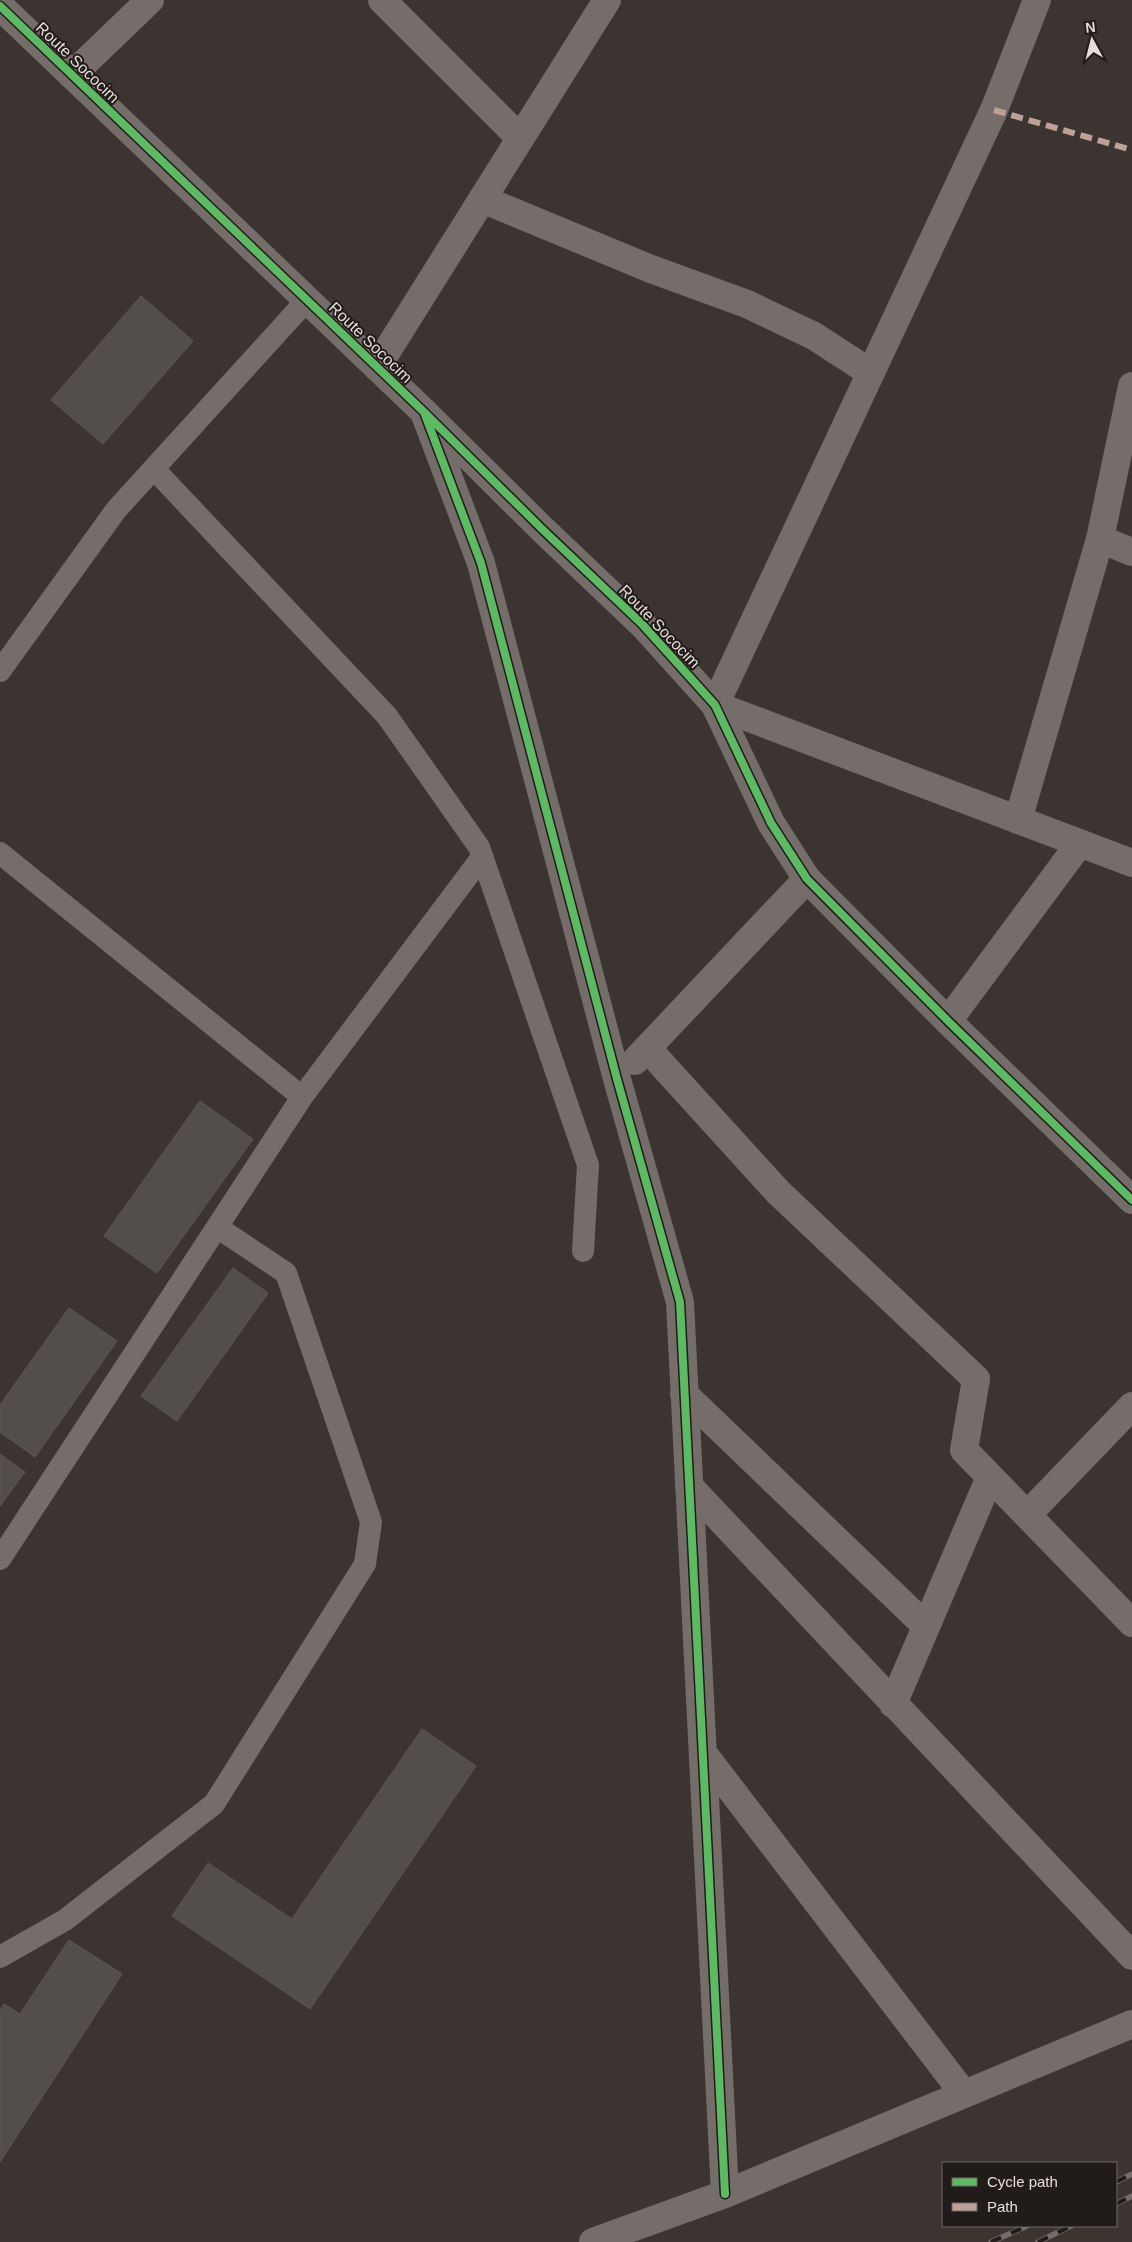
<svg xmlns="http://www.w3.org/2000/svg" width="1132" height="2242" font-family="Arial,sans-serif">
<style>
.building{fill:#544e4a;stroke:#5d5755}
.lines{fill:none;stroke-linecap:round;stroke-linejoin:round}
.service{stroke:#756d6a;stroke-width:22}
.minor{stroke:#756d6a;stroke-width:28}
.tertiary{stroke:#756d6a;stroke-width:28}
.rail-casing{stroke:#736d6b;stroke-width:5.5}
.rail{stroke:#211b19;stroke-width:4;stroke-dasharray:11;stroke-linecap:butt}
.quiet{stroke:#bda197;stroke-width:6;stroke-dasharray:12 6;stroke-linecap:butt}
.cycleway-casing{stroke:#211b19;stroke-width:11}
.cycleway{stroke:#5cba63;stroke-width:8}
.labels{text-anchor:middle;stroke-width:4;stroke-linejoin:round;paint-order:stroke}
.street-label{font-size:16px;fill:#e5ddd9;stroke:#211b19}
</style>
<rect width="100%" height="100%" fill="#3b3431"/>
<!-- building -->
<path class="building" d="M141,296L193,341L103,444L51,400Z
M200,1101L253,1139L157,1273L104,1236Z
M233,1268L268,1293L177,1421L141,1396Z
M69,1308L117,1341L35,1457L0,1432V1405Z
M0,1454L25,1472L0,1506Z
M422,1729L476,1766L310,2009L172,1916L208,1863L292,1919Z
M69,1940L122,1974L0,2162V2010L4,2004L20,2014Z"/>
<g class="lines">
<!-- service -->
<path class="service" d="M154,469L387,716L479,847L588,1165L583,1251
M0,671L116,510L307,300
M0,853L302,1097
M0,1559L302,1097L482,857
M0,1957L65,1920L214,1804L365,1564L371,1522L286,1273L217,1227"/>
<!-- minor -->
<path class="minor" d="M382,0L520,138
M1037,0L994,110L715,705L1132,863
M72,75L150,0
M482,199L651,269L747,304L814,336L871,373
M377,367L607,0
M424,412L481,563L617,1079L680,1302L725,2194
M1100,539L1132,552
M1018,820L1100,539L1132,386
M948,1021L1080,843
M647,1048L778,1192L976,1379L964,1450L1132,1623
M635,1061L807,879
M684,1394L926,1626
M689,1486L1132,1956
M1027,1515L1132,1406
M893,1704L990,1477
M703,1753L964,2094
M593,2242L725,2194L1132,2024"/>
<!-- tertiary -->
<path class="tertiary" d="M0,6L424,412L541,528L642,624L715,705L771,823L807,879L948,1021L1132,1200"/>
<!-- rail casing -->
<g class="rail-casing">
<path id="rail" d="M1116,2182L1132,2174
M1116,2204L1132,2196
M991,2242L1027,2226
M1038,2242L1071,2226"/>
</g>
<!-- rail -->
<use href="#rail" class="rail"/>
<!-- quiet -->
<path class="quiet" d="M994,110L1132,150"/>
<!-- cycleway casing -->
<g class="cycleway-casing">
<path id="cycleway" d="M0,6L424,412L541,528L642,624L715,705L771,823L807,879L948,1021L1132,1200
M424,412L481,563L617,1079L680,1302L725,2194"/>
</g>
<!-- cycleway -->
<use href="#cycleway" class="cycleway"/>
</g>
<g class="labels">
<!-- street labels -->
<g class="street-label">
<text transform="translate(78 62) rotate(44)" y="6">Route Sococim</text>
<text transform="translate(371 342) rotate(44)" y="6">Route Sococim</text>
<text transform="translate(660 626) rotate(46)" y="6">Route Sococim</text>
</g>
</g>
<!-- legend -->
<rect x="942" y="2162" width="175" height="65" fill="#211b19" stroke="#6f6966"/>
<rect x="952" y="2178" width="25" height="8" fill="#5cba63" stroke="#6f6966"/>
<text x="987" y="2187" font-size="15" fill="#e5ddd9">Cycle path</text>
<rect x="952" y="2203" width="25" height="8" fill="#bda197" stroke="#6f6966"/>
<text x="987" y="2212" font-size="15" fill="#e5ddd9">Path</text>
<!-- north arrow -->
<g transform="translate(1092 40) rotate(353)" stroke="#211b19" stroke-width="4" paint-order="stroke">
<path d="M0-4L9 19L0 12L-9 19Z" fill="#e5ddd9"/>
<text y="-8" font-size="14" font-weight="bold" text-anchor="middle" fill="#e5ddd9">N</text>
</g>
</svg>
